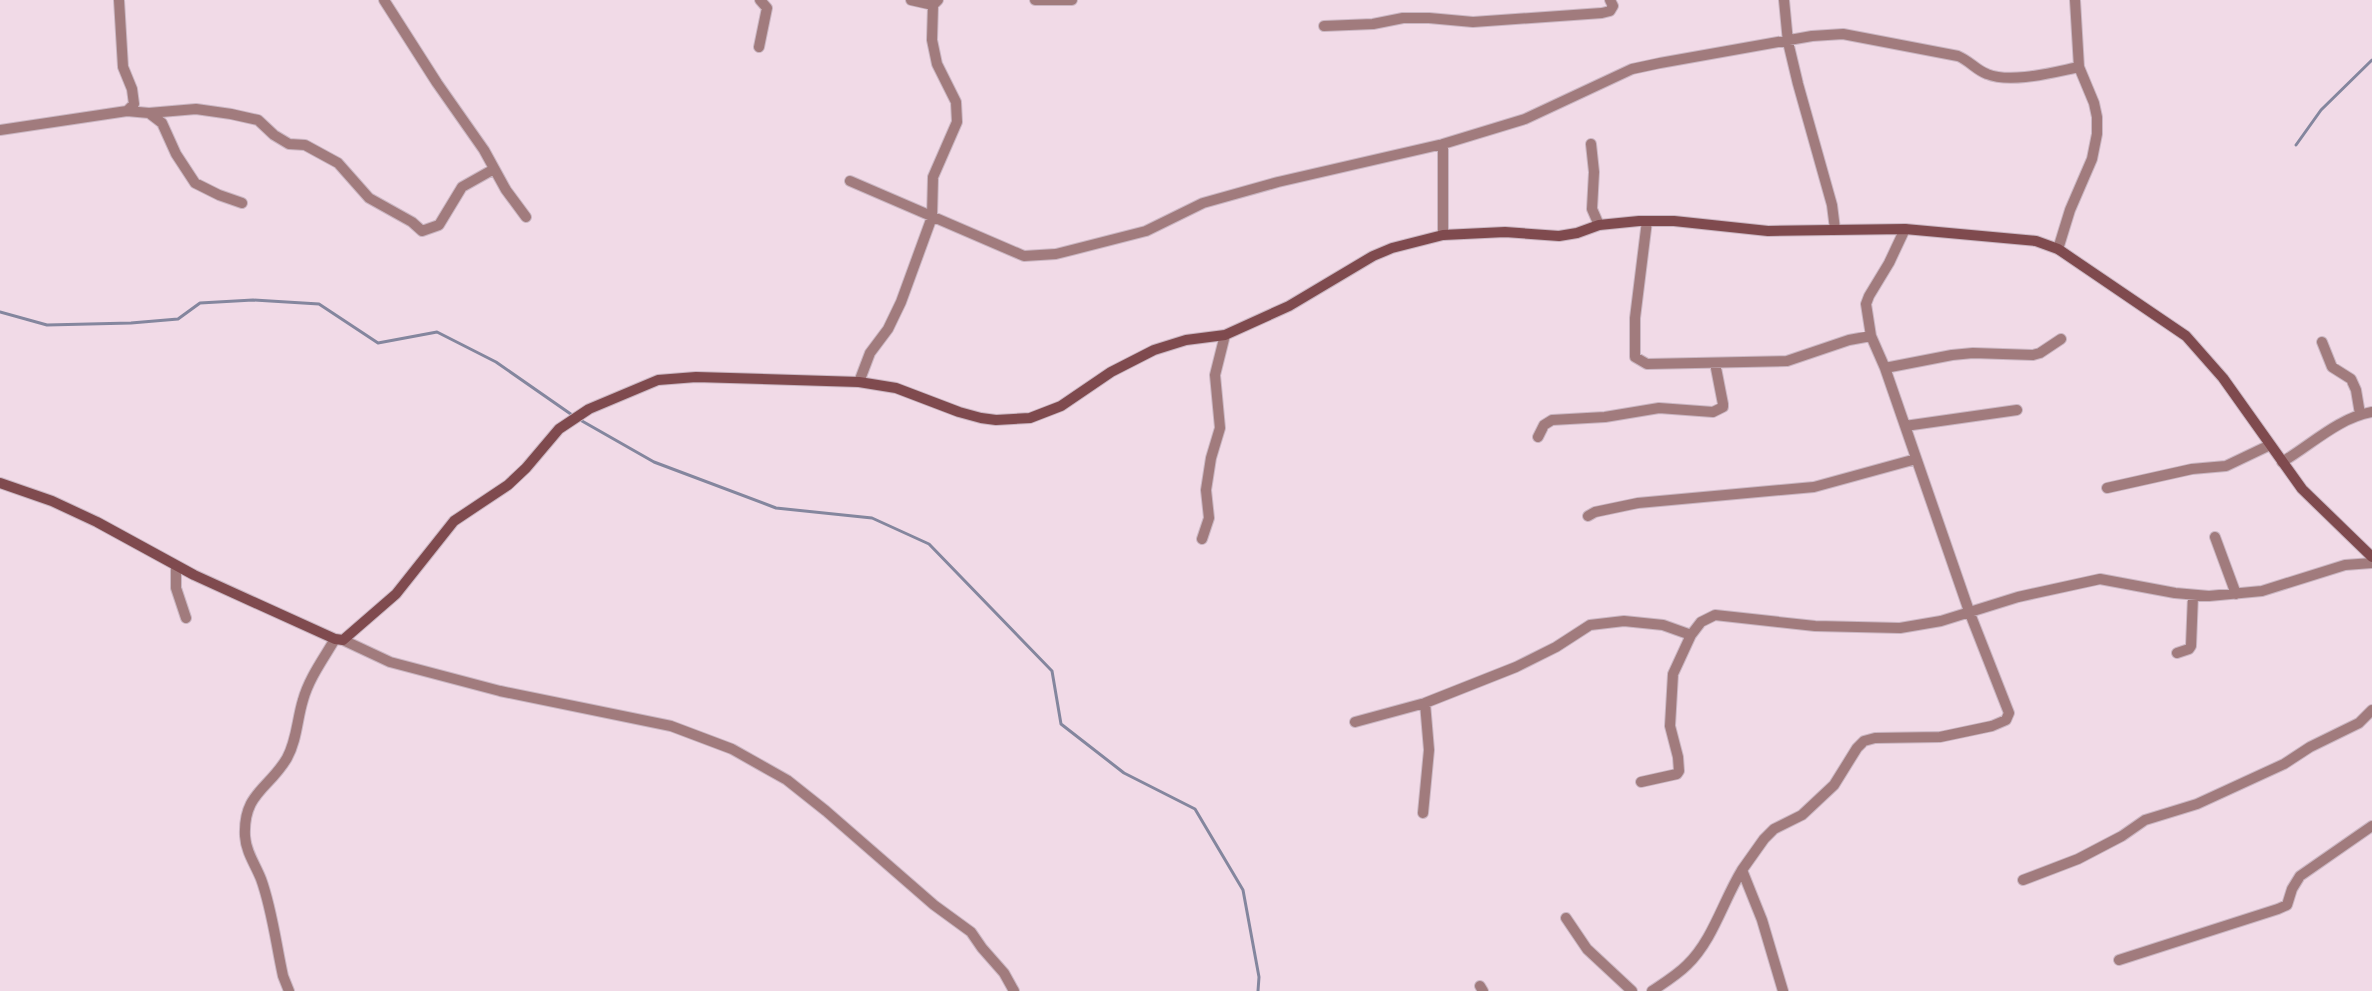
<svg xmlns="http://www.w3.org/2000/svg" width="2372" height="991" font-family="Inter,sans-serif">
<style>
.lines{fill:none;stroke-linecap:round;stroke-linejoin:round}
.stream{stroke:#84869e;stroke-width:3}
.street-casing{stroke:#cab6c2;stroke-width:12}
.secondary-casing{stroke:#cab6c2;stroke-width:12}
.street{stroke:#a17b7d;stroke-width:10}
.secondary{stroke:#7f4a4e;stroke-width:10}
</style>
<rect width="100%" height="100%" fill="#f1dae7"/>
<g class="lines">
<!-- stream -->
<path class="stream" d="M2296,145L2321,110L2372,60
M0,312L47,325L131,323L178,319L200,303L253,300L319,304L378,343L437,332L496,362L575,417L654,462L776,508L872,518L929,544L1052,671L1061,724L1124,773L1195,809L1243,890L1259,977L1258,991"/>
<!-- street casing -->
<g class="street-casing">
<path id="street" d="M119,0L123,67L132,89L134,104L127,111
M384,0L437,83L484,150L506,190L526,217
M911,0L933,5L932,0
M1035,0H1072
M1784,0L1788,42L1798,84L1832,205L1835,229
M1324,26L1373,24L1403,18H1429L1473,22L1602,13L1610,11L1613,6L1610,0
M759,47L767,8L760,0
M149,113L196,109L231,114L258,120L274,135L289,144L305,145L338,163L369,198L412,222L422,231L439,225L462,187L494,169
M0,130L127,111L149,113L162,123L176,154L195,183L219,195L242,203
M1443,144V235
M1591,144L1594,172L1592,209L1599,225
M850,181L1024,256L1056,254L1146,231L1203,203L1278,182L1443,144L1525,119L1632,69L1660,63L1812,36L1843,34L1958,56C1970,61 1976,70 1987,74C2011,84 2054,72 2079,67
M1647,221L1635,318V357L1647,364L1787,361L1849,340L1871,336
M2058,249L2070,210L2092,159L2097,134V117L2094,103L2079,67L2075,0
M2322,342L2332,367L2351,379L2356,390L2360,414
M1885,368L1952,355L1973,353L2033,355L2040,353L2061,339
M859,382L870,353L888,329L901,302L932,217L933,177L957,122L956,102L937,64L932,40L933,5L938,0
M1905,426L2017,410
M1538,437L1544,425L1552,420L1605,417L1659,408L1713,412L1723,407V404L1715,363
M2282,462C2311,445 2338,418 2372,412
M2107,488L2192,469L2226,466L2270,445
M1588,516L1595,512L1638,503L1814,487L1916,459
M2215,537L2236,594
M1202,539L1209,518L1206,490L1211,458L1220,428L1215,375L1225,335
M176,566V588L186,618
M343,640L390,662L500,691L671,726L732,749L787,780L826,811L934,905L971,932L982,948L1004,973L1014,991
M2177,653L2189,649L2191,646L2193,595
M1355,722L1425,703L1516,667L1556,647L1590,625L1624,621L1663,625L1691,635
M1641,782L1677,774L1679,771L1678,757L1670,726L1673,674L1691,635L1701,622L1715,615L1815,626L1900,628L1941,621L2018,597L2100,579L2175,593L2209,596L2262,591L2345,565L2372,563
M1423,813L1429,750L1425,703
M1742,870L1764,839L1774,829L1802,815L1834,785L1857,748L1864,741L1875,738L1940,737L1992,726L2006,720L2009,713L1969,611L1885,368L1871,336L1866,304L1869,296L1889,263L1905,229
M2023,880L2078,859L2122,836L2145,820L2197,804L2284,764L2310,747L2359,723L2372,710
M1566,918L1587,949L1632,991
M2119,960L2278,909L2287,905L2292,889L2300,876L2372,826
M1480,986L1483,991
M289,991L283,976C276,944 272,909 261,879C255,864 246,852 245,836C243,793 269,789 287,758C297,740 297,719 303,700C309,678 324,658 335,639
M1652,991C1664,983 1677,975 1687,965C1713,940 1723,901 1742,870L1762,920L1783,991"/>
</g>
<!-- secondary casing -->
<g class="secondary-casing">
<path id="secondary" d="M0,483L52,501L97,522L194,575L335,639L343,640L396,594L454,521L508,485L526,468L559,429L589,409L658,380L696,377L859,382L896,388L959,412L981,418L996,420L1030,418L1061,406L1111,372L1154,350L1186,340L1225,335L1289,306L1373,256L1392,248L1443,235L1505,232L1559,236L1577,233L1599,225L1639,221H1674L1768,231L1905,229L2036,241L2058,249L2186,336L2223,378L2302,489L2372,557"/>
</g>
<!-- street -->
<use href="#street" class="street"/>
<!-- secondary -->
<use href="#secondary" class="secondary"/>
</g>
</svg>
